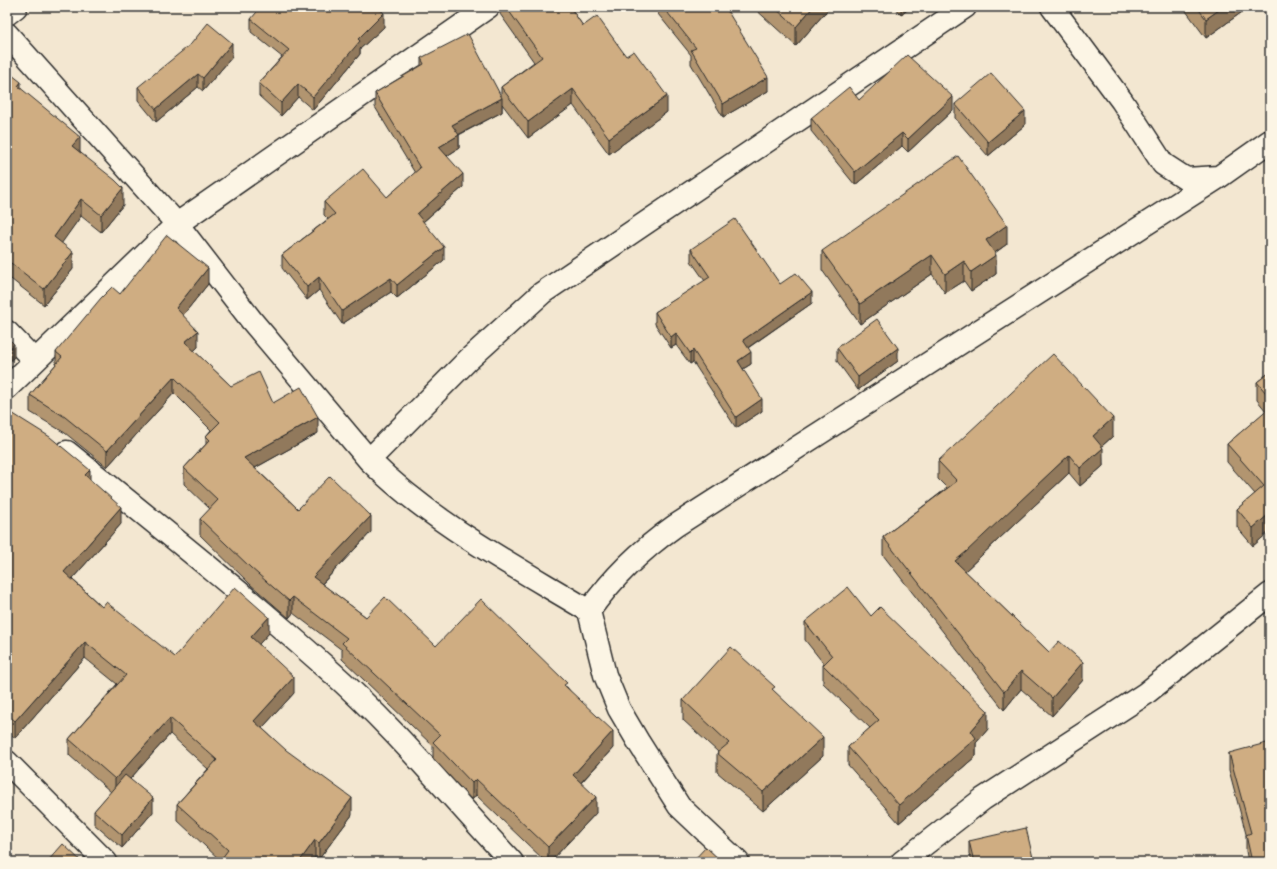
<svg xmlns="http://www.w3.org/2000/svg" width="1277" height="869" font-family="'Playpen Sans',sans-serif">
<style>
.lines{fill:none;stroke-linecap:round;stroke-linejoin:round}
.minor-casing{stroke:#2b2b2b;stroke-width:25}
.minor{stroke:#fcf5e5;stroke-width:22}
.wall{fill:#b29570;stroke:#2b2b2b}
.shaded-wall{fill:#91795b;stroke:#2b2b2b}
.building{fill:#cfad82;stroke:#2b2b2b}
</style>
<rect width="100%" height="100%" fill="#f3e7d1"/>
<filter id="ink" filterUnits="userSpaceOnUse"><feTurbulence type="fractalNoise" baseFrequency=".025" numOctaves="2"/><feDisplacementMap in="SourceGraphic" scale="8" xChannelSelector="R" yChannelSelector="G"/><feConvolveMatrix kernelMatrix="1 2 1 2 8 2 1 2 1" color-interpolation-filters="sRGB"/></filter>
<g filter="url(#ink)">
<g class="lines">
<!-- minor casing -->
<g class="minor-casing">
<path id="minor" d="M1052,7L1122,101L1163,164L1186,179L1219,177L1270,141
M7,14L16,7
M7,34L177,224L252,321L369,460C432,523 513,565 589,611L605,675L619,709L639,743L679,806L738,862
M7,332L35,361
M7,388L177,224L488,7
M67,452C155,523 243,593 327,668C394,727 451,797 512,862
M369,460L468,360L542,293L965,7
M589,611C613,577 641,550 675,526L1219,177
M7,762L106,862
M902,862L983,799L1145,694L1270,594"/>
</g>
<!-- minor -->
<use href="#minor" class="minor"/>
</g>
<!-- wall -->
<path class="wall" d="M500,7H570L583,26L667,112L609,154L573,105L528,138L502,104V112L459,135V148L447,156L463,187L423,222L444,260L397,298L391,292L342,324L319,290L307,300L282,268V255L328,219L324,215V202L387,197L415,173L375,107V93L421,65V58L501,96V87L534,62L500,14Z
M658,7H725L768,91L723,117L691,64V55L658,14Z
M753,7H830L796,46Z
M894,7H911L901,15Z
M1183,7H1249L1206,38Z
M378,8L384,27L360,49V54L313,110L298,97L281,116L259,96V83L282,57L251,32V19Z
M232,57L203,91L198,87L156,122L138,100V87Z
M7,71L21,89L80,152L123,205L101,232L81,216L61,243L73,269L44,305L7,276Z
M859,100L953,110L908,152L902,146L855,185L811,131V118Z
M955,104L1025,125L988,156L955,118Z
M1007,244L995,253L996,274L971,291L964,281L945,293L932,274L860,324L822,270V251Z
M691,249L780,284L812,303L748,348L751,364L743,369L762,411L736,428L693,362L690,364L676,345L671,348L655,324V312L705,281L691,261Z
M208,284L183,315L198,347L194,351L231,386L273,403L318,433L255,468L298,509L371,532L322,584L366,617L436,646L567,687L613,748L581,783L596,813L550,862H546L476,795L472,800L433,758V746L342,659V650L293,613L289,618L251,585L200,535V519L210,509L184,484V468L206,444V436L211,430L174,393L107,467L65,433L30,412V395L56,364V352L120,294Z
M837,348L898,361L858,390L837,361Z
M1270,372V531L1253,546L1237,527V509L1255,494L1227,462V444L1266,411L1257,400V382Z
M7,410L90,480L121,524L72,579L102,607L175,657L269,633L259,644L294,693L262,728L352,815L319,859L315,857L220,860L177,820V804L208,769L170,734L130,779L153,812L122,848L94,824V811L111,792L69,755V739L117,684L85,658L15,738L7,731Z
M1113,436L1102,446L1103,466L1080,486L1069,473L965,571L1049,652L1083,680L1052,716L1021,689L1004,710L883,555V537L947,488L938,479V461Z
M871,616L988,729L976,743V756L899,823L848,765V747L870,728L823,683V665L824,664L805,640V622Z
M775,692L823,756L763,811L717,772V753L718,752L683,720V700Z
M1229,753L1270,862H1248L1246,851V834L1229,770Z
M969,841L1034,862H971L969,854Z"/>
<!-- shaded-wall -->
<path class="shaded-wall" d="M813,7H830L796,46V27Z
M901,7H911L901,15Z
M1223,7H1249L1206,38V19Z
M384,13V27L360,49V54L313,110V97L358,39Z
M232,43V57L203,91V78Z
M198,74V87L156,122V109Z
M768,77V91L723,117V104Z
M21,82V98L18,86Z
M298,84V97L281,116V103Z
M573,89V105L528,138V122Z
M667,96V112L609,154V138Z
M953,97V110L908,152V139Z
M502,98V112L452,138V125Z
M1025,111V125L988,156V142Z
M902,133V146L855,185V172Z
M459,135V148L439,161V147Z
M80,137V153L72,146Z
M463,174V187L417,227V214Z
M123,188V205L101,232V215Z
M81,199V216L54,254V237Z
M1007,225V244L986,259V240Z
M444,247V260L397,298V285Z
M73,252V269L44,305V289Z
M932,255V274L860,324V304Z
M996,255V274L971,291V272Z
M964,261V281L945,293V274Z
M208,268V284L176,324V308Z
M319,277V290L307,300V287Z
M391,278V292L342,324V311Z
M812,292V303L743,351V340Z
M198,331V347L185,359V342Z
M676,333V345L671,348V337Z
M14,344V357L7,365V352Z
M898,348V361L858,390V377Z
M693,350V362L690,364V353Z
M751,352V364L738,372V361Z
M174,377V393L107,467V451Z
M762,399V411L736,428V417Z
M318,417V433L244,474V458Z
M1113,418V436L1093,454V436Z
M1103,448V466L1080,486V468Z
M1069,455V473L966,570L955,579V561Z
M90,470V486L85,475Z
M121,507V524L64,588V572Z
M1270,513V531L1253,546V528Z
M371,516V532L313,593V577Z
M293,597V613L289,618V601Z
M269,617V633L251,653V637Z
M85,642V658L15,738V721Z
M1083,662V680L1052,716V698Z
M1021,671V689L1004,710V692Z
M294,677V693L254,737V721Z
M988,711V729L976,743V756L899,823V805L971,731Z
M170,718V734L115,796V779Z
M613,731V748L573,791V775Z
M823,737V756L763,811V792Z
M476,779V795L472,800V783Z
M596,797V813L550,862H548V847Z
M153,798V812L122,848V835Z
M352,798V815L319,859V843Z
M315,840V857L312,862H299Z"/>
<!-- building -->
<path class="building" d="M261,7H377L384,13L358,39L360,41L313,97L298,84L281,103L259,83L289,50L251,19Z
M506,7H570L583,26L597,16L626,56L634,51L667,96L609,138L573,89L528,122L501,87L542,57Z
M663,7H725L768,77L723,104L691,50L696,48Z
M774,7H813L796,27Z
M1197,7H1223L1206,19Z
M208,23L232,43L203,78L198,74L156,109L138,87L191,44Z
M468,34L502,98L452,125L459,135L439,147L463,174L417,214L444,247L397,285L391,278L342,311L319,277L307,287L282,255L335,214L324,202L363,169L387,197L420,168L375,93L424,64L421,58Z
M907,55L953,97L908,139L902,133L855,172L811,118L849,87L859,100Z
M7,71L21,82L18,86L80,137L72,146L115,180L123,188L101,215L81,199L54,237L73,252L44,289L7,260V239L9,237L7,236Z
M991,73L1025,111L988,142L955,104Z
M958,156L1007,225L986,240L996,255L971,272L964,261L945,274L932,255L860,304L822,251Z
M735,219L780,284L796,273L812,292L743,340L751,352L738,361L762,399L736,417L693,350L690,353L676,333L671,337L655,312L710,277L691,249Z
M167,235L208,268L176,308L198,331L185,342L231,386L259,372L273,403L301,387L318,417L244,458L298,509L330,476L371,516L313,577L366,617L385,597L436,646L481,599L567,683L564,685L613,731L573,775L596,797L548,847L476,779L472,783L433,742L440,735L342,643L347,638L293,597L289,601L251,568L200,519L218,500L184,468L210,440L206,436L220,422L174,377L107,451L65,417L30,395L62,357L56,352L101,298L112,287L120,294Z
M877,319L898,348L858,377L837,348Z
M7,337L14,344L7,352Z
M1053,354L1113,418L1093,436L1103,448L1080,468L1069,455L966,552L955,561L1049,652L1059,641L1083,662L1052,698L1021,671L1004,692L883,537L957,481L938,461Z
M1270,372V398L1257,382Z
M1270,407V513L1253,528L1237,509L1264,486L1227,444Z
M7,410L50,437L90,470L85,475L121,507L64,572L102,607L106,602L175,657L235,587L269,617L251,637L294,677L254,721L286,750L352,798L319,843L315,840L299,862H219L228,850L177,804L217,760L170,718L115,779L69,739L126,675L85,642L15,721L7,714V632L10,629L7,627Z
M848,587L871,616L880,607L988,711L971,731L976,738L899,805L848,747L879,720L823,665L832,656L805,622Z
M731,647L775,687L772,689L823,737L763,792L717,753L729,743L683,700Z
M1270,742V862H1252L1246,835L1251,833L1229,753Z
M125,775L153,798L122,835L94,811Z
M1026,828L1034,862H974L969,841Z
M63,844L82,862H47Z
M706,847L722,862H692Z"/>
</g>
<!-- margin -->
<rect width="1277" height="869" fill="none" stroke="#fcf5e5" stroke-width="24"/>
<rect x="12" y="12" width="1253" height="845" fill="none" stroke="#2b2b2b" stroke-width="1.5" filter="url(#ink)"/>
</svg>
